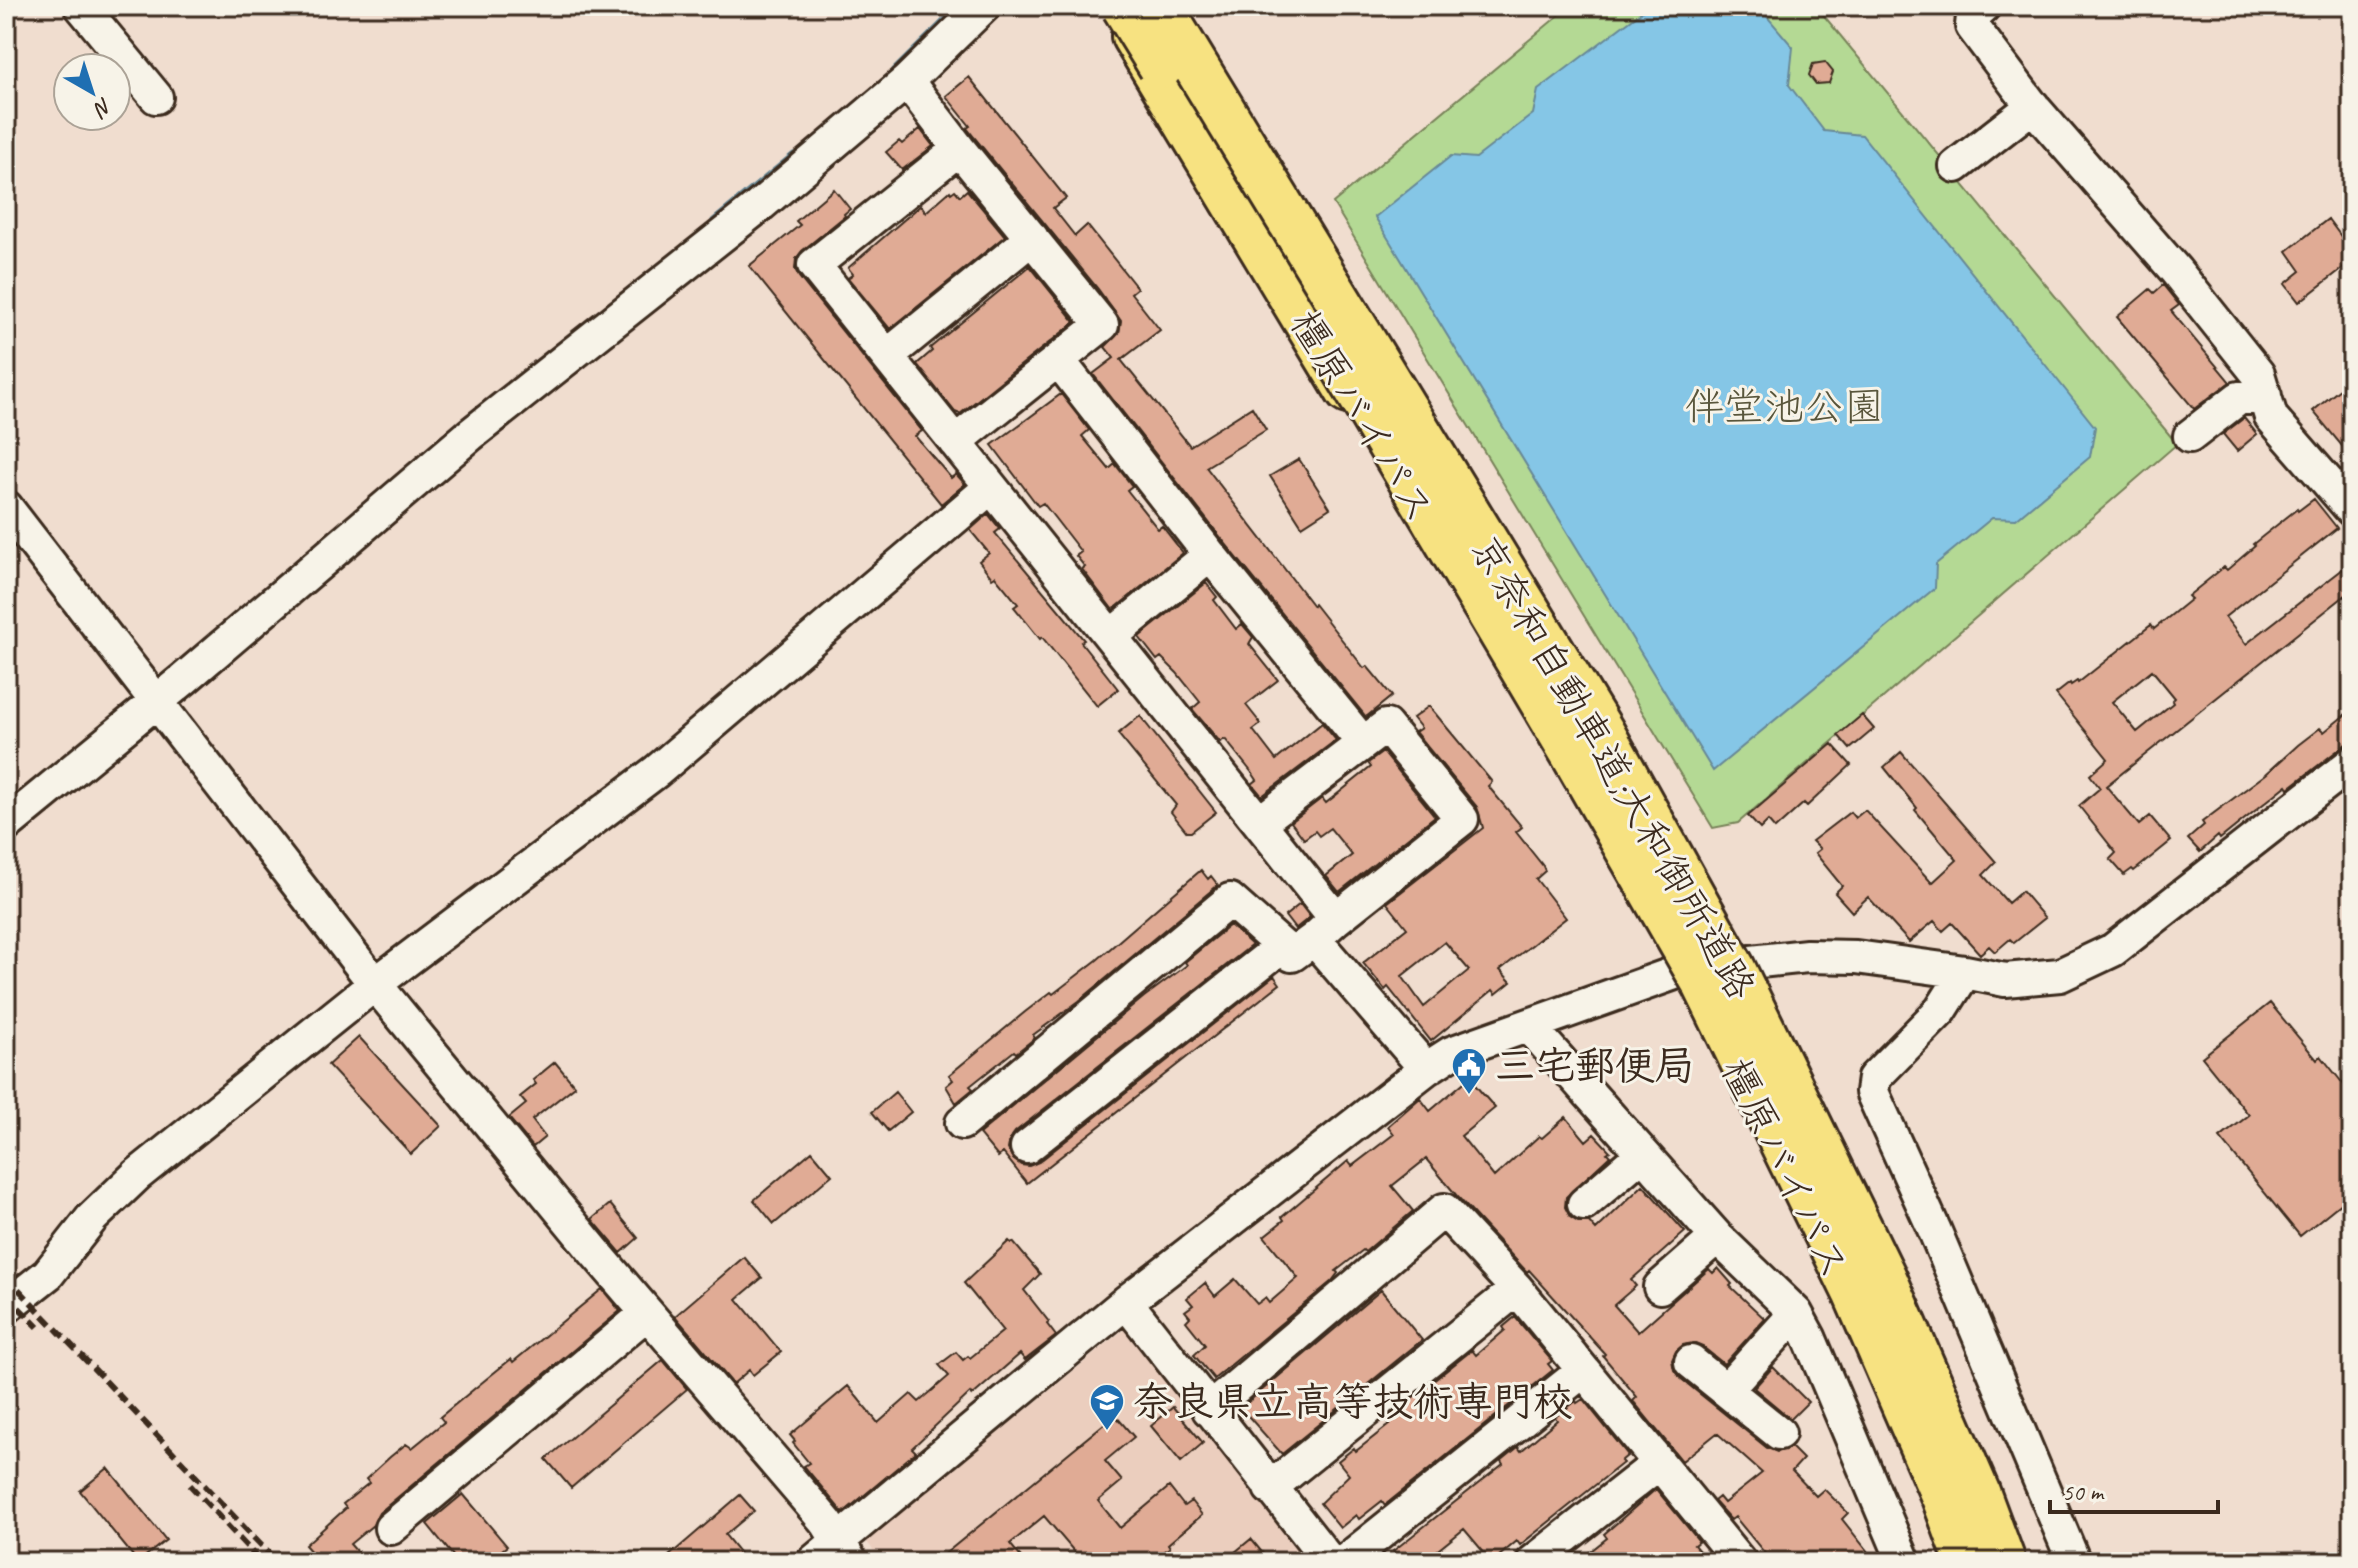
<svg xmlns="http://www.w3.org/2000/svg" width="2358" height="1568" font-family="Caveat,'Klee One',sans-serif">
<style>
.built{fill:#ebcebe}
.green{fill:#b4d994;stroke:#788259;stroke-width:2}
.water{fill:#85c6e6;stroke:#678896;stroke-width:2}
.lines{fill:none;stroke-linecap:round;stroke-linejoin:round}
.stream{stroke:#678896;stroke-width:7}
.building{fill:#e0ab95;stroke:#3b2a1e;stroke-width:2;fill-rule:evenodd}
.minor-casing{stroke:#3b2a1e;stroke-width:38}
.highway-casing{stroke:#3b2a1e;stroke-width:50}
.minor{stroke:#f7f3e8;stroke-width:32}
.highway{stroke:#f7e281;stroke-width:44}
.rail{stroke:#3b2a1e;stroke-width:6;stroke-dasharray:12 6;stroke-linecap:butt}
.highway-bridge-casing{stroke:#3b2a1e;stroke-width:50;stroke-linecap:butt}
.highway-bridge{stroke:#f7e281;stroke-width:44}
.labels{text-anchor:middle;stroke-width:6;stroke-linejoin:round;paint-order:stroke}
.park-label{font-size:40px;fill:#59563c;stroke:#f7f3e8}
.street-label{font-size:40px;fill:#3b2a1e;stroke:#f7f3e8}
.poi-label{font-size:40px;font-weight:bold;fill:#3b2a1e;stroke:#f7f3e8;text-anchor:start}
</style>
<rect width="100%" height="100%" fill="#f0ddcf"/>
<filter id="ink" filterUnits="userSpaceOnUse"><feTurbulence type="fractalNoise" baseFrequency=".0125" numOctaves="2"/><feDisplacementMap in="SourceGraphic" scale="16" xChannelSelector="R" yChannelSelector="G"/><feConvolveMatrix kernelMatrix="1 2 1 2 8 2 1 2 1" color-interpolation-filters="sRGB"/></filter>
<g filter="url(#ink)">
<!-- built -->
<path class="built" d="M1132,1323L1311,1562H883L866,1541Z"/>
<!-- green -->
<path class="green" d="M1570,6H1816L2177,444L1738,823L1713,828L1333,203Z"/>
<!-- water -->
<path class="water" d="M1649,6H1758L1793,47L1789,85L1824,131L1862,135L2095,427L2090,457L2016,519L1992,518L1936,564L1935,588L1713,771L1375,217L1451,156L1476,158L1533,114L1538,90Z"/>
<g class="lines">
<!-- stream -->
<path class="stream" d="M895,70L960,6
M714,221L794,155"/>
</g>
<!-- building -->
<path class="building" d="M1825,62L1833,72L1829,83L1816,84L1809,75L1813,64Z
M969,77L1066,198L1053,208L1075,236L1087,225L1137,288L1131,293L1160,330L1121,360L1190,446L1252,407L1266,430L1206,467L1313,606L1314,604L1364,668L1367,666L1392,696L1366,717L1225,543L1093,374L1114,358L1105,347L1119,333L1121,321L1098,289L974,137L967,128L970,126L946,96Z
M920,129L933,146L902,170L886,152L899,141L902,144Z
M834,189L850,209L844,214L845,216L802,251L796,259L795,269L799,277L922,431L915,436L951,478L956,474L965,484L941,504L749,266L800,225L796,221Z
M955,190L960,196L967,190L1005,236L890,329L848,278L853,274L848,268L921,205L926,212L950,191L951,193Z
M2328,219L2343,239L2352,232V261L2299,302L2285,284L2301,271L2287,251Z
M1030,266L1075,322L960,414L955,412L917,364L932,351L930,348Z
M2163,285L2179,305L2171,311L2230,382L2194,409L2117,317L2150,289L2154,293Z
M2352,379V458L2313,411Z
M1061,394L1089,430L1082,436L1109,469L1115,464L1132,486L1127,490L1158,529L1162,526L1183,553L1113,610L1082,569L1085,567L1076,556L1081,552L1043,503L1038,506L992,445Z
M2244,418L2257,434L2237,451L2223,434Z
M1299,459L1330,508L1302,526L1270,476Z
M2314,499L2337,528L2225,617L2246,644L2352,562V590L2106,786L2139,825L2150,816L2171,841L2134,871L2132,869L2124,875L2110,859L2116,853L2079,806L2100,788L2090,775L2108,759L2056,694L2070,683L2071,685L2077,681L2078,683L2151,625L2154,629L2191,599L2188,596L2224,567L2227,570L2255,546L2253,544L2297,509L2298,511ZM2152,670L2175,698L2172,701L2173,703L2137,732L2112,702Z
M988,514L1000,529L995,533L1084,640L1081,642L1118,689L1097,706L1042,637L1040,639L1028,624L1014,607L1018,604L995,576L992,578L979,561L989,553L970,530Z
M1206,583L1217,597L1214,600L1236,629L1242,624L1253,637L1249,644L1278,680L1246,705L1261,724L1253,730L1276,760L1322,723L1336,740L1262,796L1252,784L1257,780L1253,774L1225,739L1220,742L1192,709L1200,702L1177,673L1161,657L1157,660L1139,637Z
M1429,706L1492,782L1488,786L1522,827L1516,832L1543,866L1545,871L1536,879L1566,918L1500,970L1511,982L1496,994L1493,990L1431,1041L1388,987L1385,990L1363,963L1407,928L1387,903L1483,828L1477,807L1415,732L1421,728L1413,718ZM1445,942L1469,970L1424,1007L1402,976Z
M2352,709V739L2342,747L2289,788L2287,785L2220,839L2218,836L2200,852L2188,839L2204,825L2202,822L2266,774L2298,745L2320,728L2324,732Z
M1862,715L1874,729L1850,749L1838,735Z
M1140,716L1216,812L1191,832H1187L1171,812L1176,805L1118,734Z
M1832,744L1851,765L1807,806L1804,803L1775,829L1768,821L1760,829L1748,816Z
M1383,752L1435,816L1339,892L1326,876L1352,855L1330,828L1319,836L1315,831L1304,839L1291,822L1322,798L1326,803L1371,767L1368,763Z
M1901,752L1996,862L1983,875L2008,903L2022,891L2045,918L2014,943L2010,939L1995,952L1989,946L1980,954L1952,923L1943,931L1934,921L1909,942L1868,897L1852,912L1835,893L1842,886L1815,853L1820,849L1812,841L1850,812L1855,818L1865,810L1932,883L1957,860L1915,810L1917,808L1884,767Z
M1201,870L1208,879L1211,876L1218,885L1079,1001L1033,1035L1035,1038L1016,1053L1014,1051L970,1086L973,1089L956,1103L946,1086L953,1080L949,1075L1025,1012L1051,992L1053,994L1097,960Z
M1300,904L1310,917L1295,929L1285,916Z
M1230,925L1252,945L1015,1132L1010,1139L1008,1149L1013,1159L1021,1165L1029,1166L1039,1162L1274,976L1280,984L1027,1183L1003,1153L998,1157L979,1134L1144,997L1187,965L1185,962Z
M2270,1003L2317,1060L2321,1056L2352,1095V1194L2300,1236L2220,1138L2249,1115L2202,1057Z
M359,1037L441,1126L411,1154L328,1065Z
M555,1062L575,1086L532,1120L545,1137L533,1147L509,1118L526,1104L520,1097L536,1084L533,1080Z
M1469,1078L1495,1108L1461,1136L1494,1177L1539,1136L1542,1138L1566,1117L1586,1141L1594,1134L1610,1151L1607,1153L1610,1156L1566,1197L1565,1207L1570,1217L1578,1222H1589L1596,1230L1643,1185L1685,1232L1631,1280L1636,1286L1614,1305L1638,1332L1709,1269L1713,1273L1718,1268L1732,1284L1730,1286L1765,1319L1724,1364L1703,1347L1693,1343L1683,1345L1676,1351L1672,1360L1674,1370L1679,1377L1767,1448L1777,1452L1791,1447L1803,1459L1792,1471L1816,1496L1824,1489L1848,1513L1842,1519L1876,1562H1772L1735,1517L1731,1520L1714,1501L1719,1497L1724,1503L1762,1473L1717,1433L1682,1461L1633,1401L1637,1397L1603,1356L1605,1354L1529,1270L1527,1272L1457,1196L1426,1159L1392,1186L1413,1211L1365,1252L1363,1250L1336,1271L1338,1273L1332,1281L1214,1379L1194,1355L1205,1345L1186,1321L1190,1317L1185,1311L1193,1305L1187,1298L1205,1283L1215,1296L1235,1279L1257,1304L1265,1298L1269,1303L1298,1278L1264,1236L1284,1220L1282,1217L1348,1161L1352,1166L1394,1134L1388,1126L1420,1098L1430,1111Z
M895,1092L911,1112L888,1131L872,1112Z
M812,1151L832,1175L774,1224L754,1200Z
M610,1204L638,1238L621,1253L592,1219Z
M1009,1241L1011,1243L1013,1242L1040,1274L1024,1290L1049,1322L1047,1324L1056,1336L1025,1360L1020,1354L972,1396L970,1393L912,1448L916,1452L843,1513L804,1466L809,1463L793,1443L795,1441L790,1435L848,1386L878,1423L911,1394L919,1402L949,1376L939,1365L956,1352L963,1360L968,1356L970,1358L1003,1331L964,1283Z
M744,1257L762,1278L737,1299L781,1352L753,1375L749,1370L733,1384L675,1316Z
M602,1289L620,1311L379,1513L373,1525L350,1544L366,1562H320L305,1545L346,1508L343,1504L369,1483L366,1479L390,1457L406,1444L412,1448L444,1422L440,1417L485,1380L511,1359L513,1362Z
M1381,1290L1422,1340L1282,1454L1241,1408Z
M1515,1317L1552,1361L1548,1364L1553,1370L1385,1505L1382,1501L1359,1519L1356,1515L1340,1528L1320,1503L1349,1475L1338,1461L1354,1448L1356,1451L1390,1424L1386,1419L1472,1350L1476,1355L1505,1330L1503,1327Z
M663,1360L687,1389L571,1488L546,1459Z
M1773,1367L1808,1402L1791,1419L1754,1388Z
M1583,1399L1628,1455L1621,1461L1623,1463L1520,1545L1517,1541L1492,1562L1464,1529L1423,1562H1403L1393,1551L1503,1464L1501,1461L1518,1447L1521,1451L1557,1420L1555,1417L1576,1401L1577,1403Z
M1173,1407L1203,1443L1181,1462L1151,1426Z
M1115,1415L1134,1437L1105,1461L1122,1481L1098,1501L1120,1528L1169,1487L1184,1506L1191,1501L1202,1515L1168,1544L1170,1547L1152,1562H1083L1044,1516L1010,1544L1025,1562H935Z
M108,1468L166,1540L138,1562L80,1491Z
M1656,1489L1699,1541L1694,1545L1708,1562H1577L1607,1538L1604,1534Z
M463,1494L507,1546L487,1562H458L427,1524Z
M740,1495L754,1511L725,1535L747,1562H662Z
M1251,1539L1270,1562H1223Z"/>
<g class="lines">
<!-- minor casing -->
<g class="minor-casing">
<path id="minor" d="M81,6L156,97
M1984,6L1973,16L1972,26L2033,107L2176,271L2258,374L2271,417L2352,510
M907,81L959,149L1102,325L955,442
M959,149L814,265L1336,919L1314,939L1426,1069
M1956,166L2033,106
M887,356L1032,238
M1059,361L1210,555L1363,743
M2190,436L2239,398L2265,396
M6,507L375,984L594,1251L827,1523L851,1562
M1111,636L1210,555
M1260,822L1386,726L1462,819L1336,919
M6,825L184,679L470,435L758,207L907,81L984,6
M1965,972L1941,1010L1874,1078L1872,1092L1934,1229L2074,1562
M1529,1026L1717,1237L1796,1313L1809,1337L1904,1562
M962,1123L1230,900L1292,955L1314,939
M1027,1147L1282,946
M1584,1204L1642,1154
M1660,1287L1717,1237
M1126,1302L1330,1562
M6,1307L48,1274L92,1218L137,1175L375,984L657,771L991,487
M1691,1362L1779,1433
M1727,1389L1796,1313
M1209,1410L1444,1210L1517,1289L1740,1562
M1270,1488L1517,1289
M391,1528L647,1313
M813,1562L1126,1302L1426,1069L1451,1053L1686,969L1807,956L1856,957L1965,972L2005,980L2060,975L2113,950L2352,763
M1344,1562L1583,1371
M1533,1562L1659,1463"/>
</g>
<!-- highway casing -->
<g class="highway-casing">
<path id="highway" d="M1134,36L1348,391"/>
</g>
<!-- minor -->
<use href="#minor" class="minor"/>
<!-- highway -->
<use href="#highway" class="highway"/>
<!-- rail -->
<path class="rail" d="M6,1276L277,1562
M6,1295L38,1327
M190,1485L261,1562"/>
<!-- highway-bridge casing -->
<g class="highway-bridge-casing">
<path id="highway-bridge" d="M1124,6L1161,66
M1159,6L1601,731L1733,969L1884,1278L1977,1492L2003,1562
M1336,354L1572,752L1705,984L1855,1292L1944,1497L1968,1562"/>
</g>
<!-- highway-bridge -->
<use href="#highway-bridge" class="highway-bridge"/>
</g>
</g>
<!-- icons -->
<defs>
<g id="civic-pin" transform="scale(1.8)"><path d="M0 17L-7.5 6A9.5 9.5 0 1 1 7.5 6Z" fill="#1f6fb2" stroke="#f7f3e8"/><path d="M-.6-6.5H3V-4.5H.6V-3L4-1V1h2V6H-6V1h2V-1L-.6-3ZM-1.2 2.5V6h2.4V2.5Z" fill="#fff"/></g>
<g id="school-pin" transform="scale(1.8)"><path d="M0 17L-7.5 6A9.5 9.5 0 1 1 7.5 6Z" fill="#1f6fb2" stroke="#f7f3e8"/><path d="M0-5L7-2L0 1L-7-2ZM-4 1L0 2.5L4 1V4Q0 6-4 4Z" fill="#fff"/></g>
</defs>
<g fill-rule="evenodd">
<use href="#civic-pin" x="1469" y="1065"/>
<use href="#school-pin" x="1107" y="1401"/>
</g>
<g class="labels">
<!-- park labels -->
<g class="park-label">
<text x="1784" y="420">伴堂池公園</text>
</g>
<!-- street labels -->
<g class="street-label">
<text transform="translate(1363 416) rotate(59)" y="14">橿原バイパス</text>
<text transform="translate(1614 767) rotate(60)" y="14">京奈和自動車道;大和御所道路</text>
<text transform="translate(1786 1168) rotate(64)" y="14">橿原バイパス</text>
</g>
<!-- poi labels -->
<g class="poi-label">
<text x="1495" y="1079">三宅郵便局</text>
<text x="1133" y="1415">奈良県立高等技術専門校</text>
</g>
</g>
<!-- margin -->
<rect width="2358" height="1568" fill="none" stroke="#f7f3e8" stroke-width="32"/>
<rect x="16" y="16" width="2326" height="1536" fill="none" stroke="#3b2a1e" stroke-width="3" filter="url(#ink)"/>
<!-- north arrow -->
<g transform="translate(92 92) rotate(141)"><circle r="38" fill="#f7f3e8" stroke="#aca397" stroke-width="2"/>
<path d="M0-6L14 30L0 20L-14 30Z" fill="#1f6fb2"/>
<text y="-12" font-size="22" font-weight="bold" text-anchor="middle" fill="#3b2a1e">N</text>
</g>
<!-- scale -->
<path d="M2050 1500v12h168v-12" fill="none" stroke="#3b2a1e" stroke-width="4"/>
<text x="2062" y="1500" font-size="24" fill="#3b2a1e" stroke="#f7f3e8" stroke-width="6" paint-order="stroke">50 m</text>
</svg>
